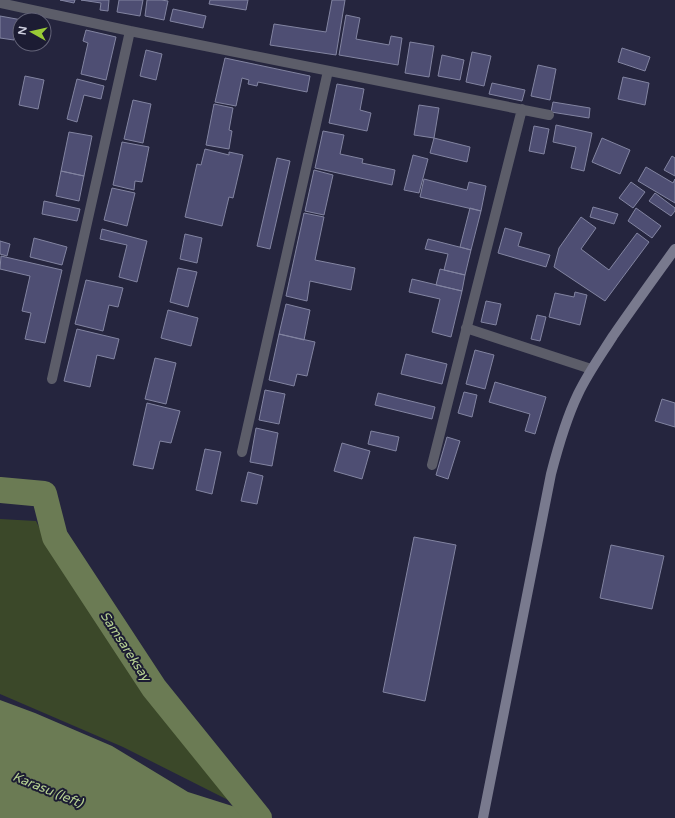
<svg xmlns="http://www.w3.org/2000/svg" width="675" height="818" font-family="'Varela Round',sans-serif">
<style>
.green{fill:#3b4829}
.water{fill:#6b7b54}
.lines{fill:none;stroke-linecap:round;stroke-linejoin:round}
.river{stroke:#6b7b54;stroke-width:26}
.building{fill:#4e4e73;stroke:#8284a1}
.street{stroke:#5c5d69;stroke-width:10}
.secondary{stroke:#797a8e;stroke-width:10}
.labels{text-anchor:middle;stroke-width:4;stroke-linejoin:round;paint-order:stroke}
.water-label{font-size:13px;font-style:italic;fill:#b7d292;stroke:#1c1c33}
</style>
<rect width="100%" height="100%" fill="#25253e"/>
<!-- green -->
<path class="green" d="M0,519L36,521L46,541L125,656L236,804L123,747L0,694Z"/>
<!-- water -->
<path class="water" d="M0,700L35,713L112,746L188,792L261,815L265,818H0Z"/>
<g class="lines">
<!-- river -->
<path class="river" d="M0,490L44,494L55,537L154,688L259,818"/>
</g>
<!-- building -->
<path class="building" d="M60,0H75L74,3Z
M81,0H109L108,11L100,10L101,3Z
M119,0H143L140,16L117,12Z
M147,0H161L168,1L164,20L145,16Z
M210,0H248L246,10L209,4Z
M332,0H345L336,55L270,45L274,24L326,32Z
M173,9L206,16L203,28L170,21Z
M346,15L360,18L356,39L389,45L391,36L402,38L398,65L339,55Z
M0,16L22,20H20V37L15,36L14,40L0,38Z
M86,30L116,37L106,80L81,74L88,43L83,41Z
M410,42L434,46L429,77L405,73Z
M622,48L650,57L645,71L618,62Z
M146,50L162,54L156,80L140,76Z
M472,52L491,56L484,86L466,82Z
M442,55L464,60L460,80L438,76Z
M225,58L310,76L307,92L258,82L257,86L248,84L249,80L242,78L236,106L215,102Z
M538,65L556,69L550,100L531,96Z
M25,76L44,80L38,109L19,105Z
M623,77L649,83L645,105L618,99Z
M77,79L104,86L101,99L84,95L77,122L67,119Z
M492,83L525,90L522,101L489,94Z
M337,84L364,89L360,110L371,113L367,131L329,123Z
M133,100L151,104L143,143L124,139Z
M553,102L590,108L589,118L551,112Z
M214,104L233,108L229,130L232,131L229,149L206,145Z
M419,105L439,108L434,138L414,135Z
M556,125L592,133L584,171L571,168L576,147L553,142Z
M534,126L549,129L544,154L529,151Z
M323,131L344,135L340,154L363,159L362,163L395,170L392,185L315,168Z
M69,132L92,136L84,176L61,171Z
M434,138L470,147L467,162L430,153Z
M602,138L630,150L620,174L592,162Z
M122,142L149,147L142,182L135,181L134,190L113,185Z
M205,149L229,155V152L243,155L233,198L229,197L222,226L185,217L197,164L201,165Z
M413,155L428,159L419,193L404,190Z
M672,156L675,158V176L664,170Z
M277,158L290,161L270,249L257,246Z
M646,167L673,183L675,179V203L638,181Z
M314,170L333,175L324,215L305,211Z
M61,171L84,176L79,201L56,196Z
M424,179L467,190L469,182L486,186L481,211L420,197Z
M631,182L645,192L633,208L619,198Z
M112,188L135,193L127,226L104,220Z
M655,193L675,208V211L671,216L649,201Z
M44,201L80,209L77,221L42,214Z
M593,207L618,214L614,224L590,217Z
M470,208L481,211L471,250L460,247Z
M636,208L661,226L652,238L628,221Z
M304,213L324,217L315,260L355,268L351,290L310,281L307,301L286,296Z
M581,217L596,228L581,249L609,270L637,233L649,242L605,301L554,267L559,248Z
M505,228L522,233L518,246L550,255L546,267L498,253Z
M102,229L147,241L137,282L119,277L127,245L100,239Z
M185,234L202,238L197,263L180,259Z
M34,238L67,247L62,265L30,257Z
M428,239L471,250L465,275L444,270L448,254L425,249Z
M0,241L10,244L7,256L0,254Z
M1,256L62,270L45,343L25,339L31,313L22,311L30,276L0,269Z
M178,268L197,272L188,307L170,302Z
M440,269L465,275L462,291L436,285Z
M412,279L462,291L451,337L432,332L440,299L409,292Z
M86,280L123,288L118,307L109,305L103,331L75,324Z
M575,292L587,295L580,325L549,317L555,293L574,297Z
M486,301L501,304L496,325L481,322Z
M286,304L310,310L304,340L279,334Z
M168,310L198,318L191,346L161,338Z
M537,315L546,317L540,341L531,339Z
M77,329L119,339L114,359L97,355L90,387L64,381Z
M279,334L315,342L307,376L297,374L294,386L269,380Z
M475,350L494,355L485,389L466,384Z
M406,354L447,364L442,384L401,374Z
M155,358L176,363L166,404L145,399Z
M495,382L546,397L535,434L525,431L530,414L489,402Z
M265,390L285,394L279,424L259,420Z
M464,392L477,395L472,417L458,413Z
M378,393L435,407L432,419L375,405Z
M662,399L675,403V427L655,421Z
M147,403L180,411L171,443L160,441L153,469L133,465Z
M256,428L278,433L272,466L250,462Z
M371,431L399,437L396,451L368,444Z
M447,437L460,441L448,479L436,475Z
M342,443L370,451L362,479L334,471Z
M205,449L221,452L212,494L196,490Z
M248,472L263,476L257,504L241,501Z
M414,537L456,545L425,701L383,692Z
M611,545L664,556L652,609L600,598Z"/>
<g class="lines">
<!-- street -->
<path class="street" d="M0,3L130,31L549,115
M466,328L591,369
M52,379L130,31
M242,452L328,71
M432,465L522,109"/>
<!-- secondary -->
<path class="secondary" d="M483,818L551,474C558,447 566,419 578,394C588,373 601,355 613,336C633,307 654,278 675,249"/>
</g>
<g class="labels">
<!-- water labels -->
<g class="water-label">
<text transform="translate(126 646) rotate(57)" y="5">Samsareksay</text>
<text transform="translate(48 789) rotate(22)" y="5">Karasu (left)</text>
</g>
</g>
<!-- north arrow -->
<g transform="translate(32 32) rotate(278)"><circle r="19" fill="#1c1c33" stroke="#646479"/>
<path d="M0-3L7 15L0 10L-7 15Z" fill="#99cb36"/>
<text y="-6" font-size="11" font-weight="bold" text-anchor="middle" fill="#d0d1e1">N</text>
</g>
</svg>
